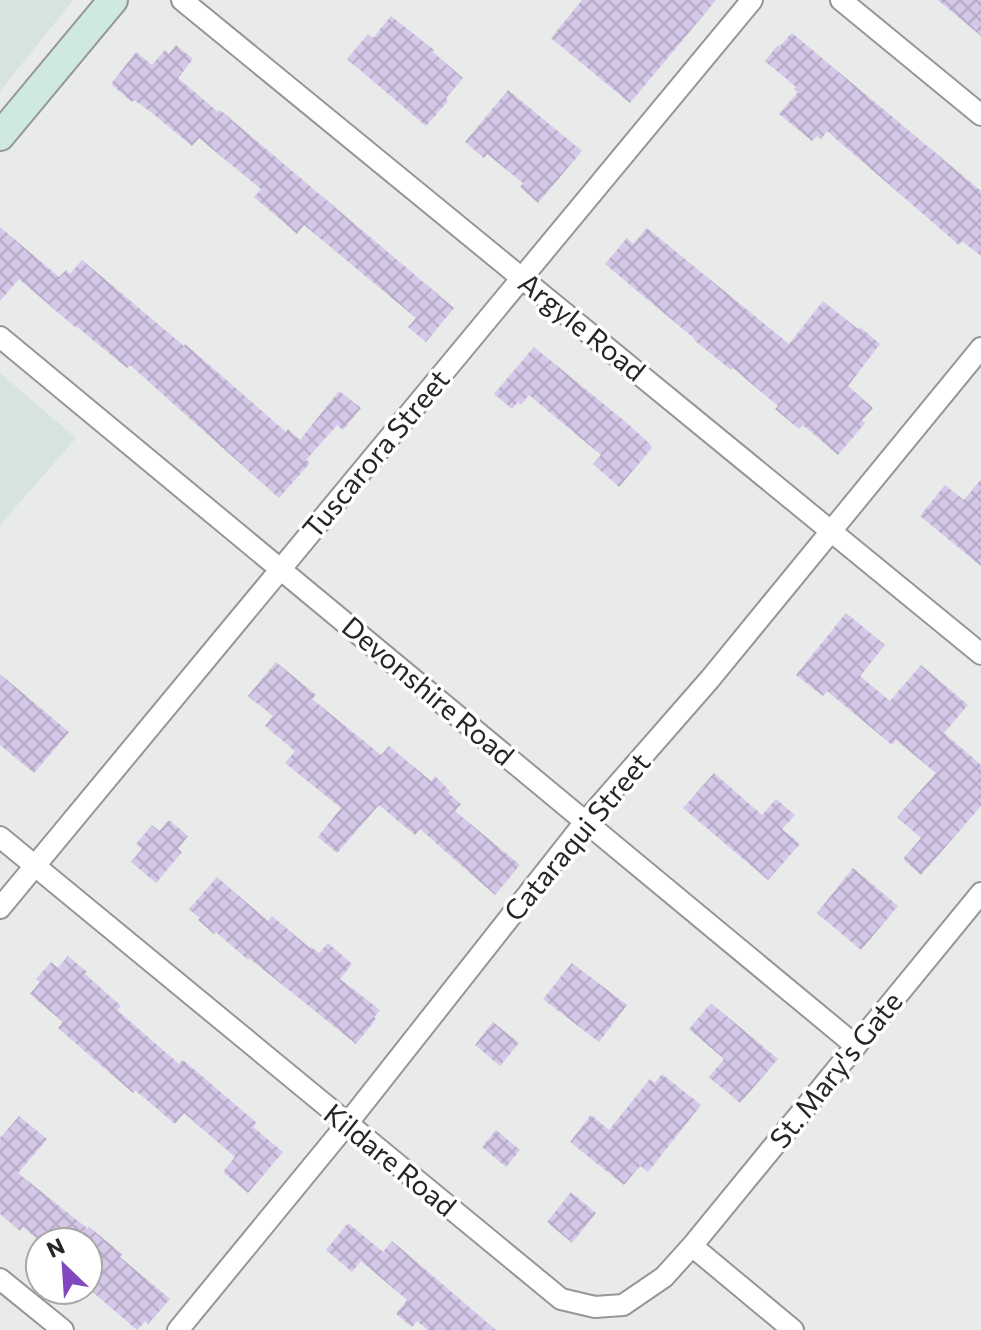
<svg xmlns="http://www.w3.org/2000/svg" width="981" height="1330" font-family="Commissioner,sans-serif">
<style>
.built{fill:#d7e3de}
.building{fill:url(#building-cross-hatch)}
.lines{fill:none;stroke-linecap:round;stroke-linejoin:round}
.minor-casing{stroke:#949796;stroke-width:24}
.secondary-casing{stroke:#949796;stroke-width:32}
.minor{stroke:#fff;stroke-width:20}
.secondary{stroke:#cfe8e0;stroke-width:28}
.labels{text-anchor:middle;stroke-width:7;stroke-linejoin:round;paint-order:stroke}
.street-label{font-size:28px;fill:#252626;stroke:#fff}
</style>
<defs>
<pattern id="building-cross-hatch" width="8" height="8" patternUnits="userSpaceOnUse" patternTransform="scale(2)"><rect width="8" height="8" fill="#d4c7e7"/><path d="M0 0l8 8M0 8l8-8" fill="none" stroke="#b6abc6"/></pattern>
</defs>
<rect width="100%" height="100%" fill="#e8ebea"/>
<!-- built -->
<path class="built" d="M0,0H73L0,91Z
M0,373L76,438L0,525Z"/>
<!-- building -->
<path class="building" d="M582,0H716L630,103L551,38Z
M938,0H981V36Z
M391,16L434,50L433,52L463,78L446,98L448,101L426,126L347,59L368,34L373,38Z
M792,33L981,191V256L962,241L959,245L827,131L821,139L817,136L812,141L779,114L798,92L794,89L796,87L765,61L777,46H780Z
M176,45L193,59L178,78L218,112L220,110L454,308L426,342L408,327L416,318L304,225L297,234L280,219L254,197L261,189L199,138L192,146L151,112L134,100L132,102L111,84L136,52L152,65L165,50L169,54Z
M508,90L582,151L538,203L520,187L523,183L487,154L484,158L465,142Z
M0,227L59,277L66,270L70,274L82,260L184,346L185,344L286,432L288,429L300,440L339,391L361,408L343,430L337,425L306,460L310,463L279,498L130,365L127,368L76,326L75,327L19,279L0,301Z
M647,228L789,344L823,301L858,329L860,327L880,344L848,386L873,408L862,420L865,423L838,455L803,425L799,429L775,409L778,406L733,368L731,370L694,340L695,339L605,264L627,238L633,244Z
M534,347L628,424L649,443L652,448L619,487L593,464L601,455L529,395L521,405L518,402L512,409L494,394Z
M981,479V566L920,516L945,485L964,500Z
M846,613L885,645L860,676L890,701L921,665L968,705L944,733L981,765V806L921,875L903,859L921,838L897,817L936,773L896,740L892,745L827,691L823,696L796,675Z
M276,662L316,695L312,699L381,755L389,746L431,781L435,776L450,791L448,793L461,804L455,811L520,865L495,895L420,829L415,835L379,805L337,853L318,837L341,808L285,763L295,751L265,726L273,716L248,696Z
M0,674L69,732L34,773L0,745Z
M714,773L762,815L776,799L795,815L782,829L800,844L768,880L683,808Z
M169,820L188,836L178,849L182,852L156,883L131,862L142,849L136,844L152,825L159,831Z
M853,868L898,906L861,950L817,913Z
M217,877L268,921L272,916L310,948L311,947L319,953L328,943L352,964L340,979L380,1010L374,1017L376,1019L356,1044L249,958L248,960L216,932L214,934L198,920L200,918L189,909Z
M68,956L87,972L85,974L121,1006L117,1010L179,1064L183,1060L210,1083L257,1123L253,1127L283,1152L248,1193L223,1172L235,1157L184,1113L175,1124L135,1090L133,1093L58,1028L63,1022L30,994L40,982L36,979L51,962L58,968Z
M572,963L627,1005L599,1042L543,999Z
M711,1003L778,1059L740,1103L709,1077L724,1059L689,1029Z
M493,1022L519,1043L500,1066L475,1045Z
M662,1074L701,1105L648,1172L640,1166L624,1185L570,1142L591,1115L609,1130L650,1079L655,1083Z
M19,1116L47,1139L18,1173L88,1229V1226L122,1254L120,1257L170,1299L148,1324L145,1321L137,1330L88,1288V1242H41L23,1227L20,1231L0,1214V1138Z
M496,1130L520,1150L506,1167L482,1147Z
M571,1192L596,1213L572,1243L547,1222Z
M348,1223L383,1252L392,1241L496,1330H428L417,1321L412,1327L396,1314L407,1300L361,1261L352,1272L326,1250Z"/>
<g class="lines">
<!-- minor casing -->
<g class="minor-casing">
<path id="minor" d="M182,0L981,654
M841,0L981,115
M0,337L856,1046
M0,837L561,1299L595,1307L623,1305L664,1277L692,1246L981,893
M0,908L752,0
M692,1246L793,1330
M0,1279L63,1330
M178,1330L347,1124L585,822L710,679L981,348"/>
</g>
<!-- secondary casing -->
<g class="secondary-casing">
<path id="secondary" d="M0,136L113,0"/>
</g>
<!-- minor -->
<use href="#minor" class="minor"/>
<!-- secondary -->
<use href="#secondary" class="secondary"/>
</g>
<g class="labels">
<!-- street labels -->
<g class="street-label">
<text transform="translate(582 327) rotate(39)" y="10">Argyle Road</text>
<text transform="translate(376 454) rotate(-50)" y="10">Tuscarora Street</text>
<text transform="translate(428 691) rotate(40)" y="10">Devonshire Road</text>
<text transform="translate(577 837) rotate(-50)" y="10">Cataraqui Street</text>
<text transform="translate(836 1070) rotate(-51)" y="10">St. Mary's Gate</text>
<text transform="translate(390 1160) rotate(39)" y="10">Kildare Road</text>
</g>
</g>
<!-- north arrow -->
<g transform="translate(64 1266) rotate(335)"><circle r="38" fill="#ffffff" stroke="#a8a8a8" stroke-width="2"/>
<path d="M0-6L14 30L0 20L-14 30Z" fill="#8348bf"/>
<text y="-12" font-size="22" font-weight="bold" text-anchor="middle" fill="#252626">N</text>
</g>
</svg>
